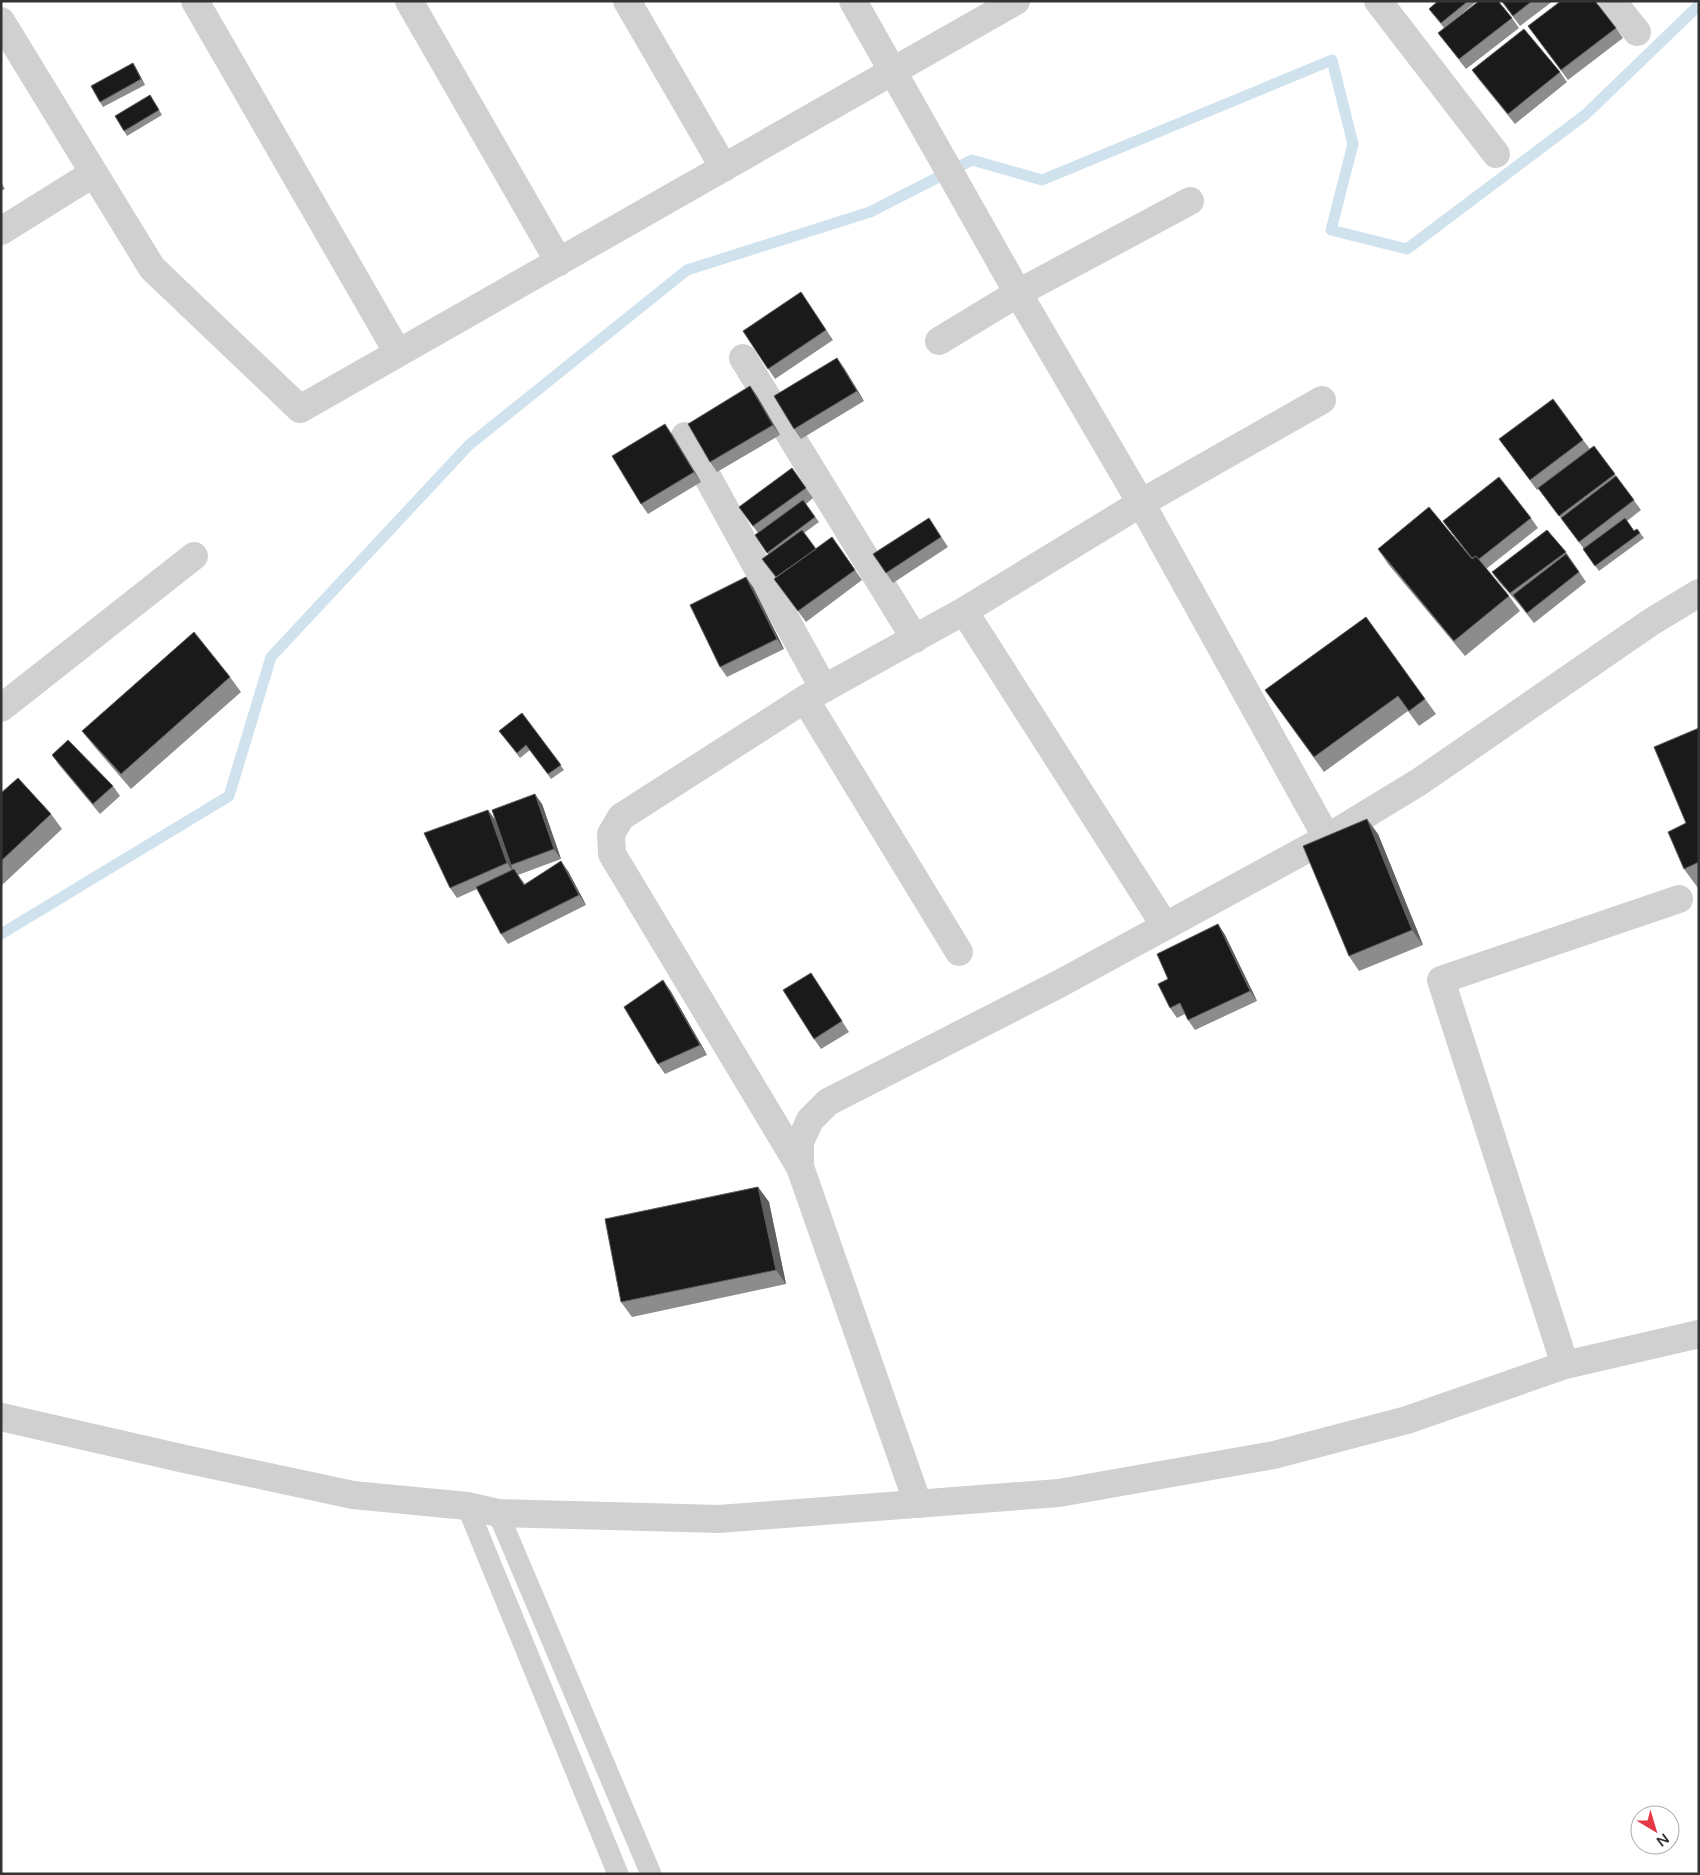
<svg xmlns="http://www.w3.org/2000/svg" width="1700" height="1875" font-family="'Varela Round',sans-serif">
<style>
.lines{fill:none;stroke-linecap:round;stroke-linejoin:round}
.stream{stroke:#cfe2ee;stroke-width:11}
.service{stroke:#d0d0d0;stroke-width:21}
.minor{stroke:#d0d0d0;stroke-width:28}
.tertiary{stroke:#d0d0d0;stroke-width:28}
.wall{fill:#8c8c8c}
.shaded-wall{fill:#5f5f5f}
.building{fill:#1a1a1a;stroke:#5f5f5f}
</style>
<rect width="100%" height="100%" fill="#fff"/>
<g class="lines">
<!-- stream -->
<path class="stream" d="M1,934L229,796L271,657L469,445L687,270L870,212L972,160L1042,180L1332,60L1353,144L1331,230L1407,249L1585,115L1699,5"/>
<!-- service -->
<path class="service" d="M467,1506L618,1874
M498,1513L651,1874"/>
<!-- minor -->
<path class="minor" d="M195,1L398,353
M409,1L559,262
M627,1L724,168
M853,1L1018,293L1141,503L1327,838
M1378,1L1496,154
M1612,1L1637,32
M1,21L152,268L300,409L1016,1
M1,231L94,173
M939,341L1018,293L1190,201
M743,358L915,639
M685,436L824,689
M964,611L1165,926
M1,708L194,556
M959,952L805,699L964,611L1141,503L1322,400
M800,1167L612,854L611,834L621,817L805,699
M1565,1365L1441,980L1679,899
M918,1504L800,1167V1142L810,1120L828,1102L1059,984L1327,838L1419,782L1651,622L1699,593"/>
<!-- tertiary -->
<path class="tertiary" d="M1,1417L185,1459L353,1495L467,1506L498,1513L719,1519L1059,1493L1274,1455L1407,1420L1565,1365L1699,1334"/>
</g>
<!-- wall -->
<path class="wall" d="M1438,1H1477L1452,22L1512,18L1519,28L1466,69L1438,33L1444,28L1429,9Z
M1501,1H1553L1520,26Z
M1528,26L1616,28L1623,38L1568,80Z
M136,68L145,85L103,107L100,102Z
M1472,70L1560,72L1567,82L1515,124L1480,81Z
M150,95L162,115L127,136L124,131Z
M1,182L5,189L1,191Z
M801,292L833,340L775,379L743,331Z
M844,368L864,401L801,439L794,429Z
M750,386L757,396L780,435L717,472L710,462Z
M672,434L701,482L648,514L641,504Z
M1499,439L1583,440L1590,449L1594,446L1641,510L1627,521L1634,531L1637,529L1644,538L1599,571L1583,549H1584L1539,489L1537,490Z
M792,468L813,498L806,504L819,522L804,533L816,549L832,537L862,580L806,622L774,579L776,577L768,554L755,535L758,533L739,507Z
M929,518L948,547L893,583L873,554Z
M1531,518L1538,528L1486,569L1509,596L1520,611L1465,656L1388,564L1378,549L1470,557L1443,521Z
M1566,552L1586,582L1534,623L1518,603L1499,582L1492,572Z
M753,587L784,649L727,677L720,667Z
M1366,617L1436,714L1419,726L1408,711L1324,772L1265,690Z
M230,677L241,692L131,789L93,745L82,731Z
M522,713L564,770L551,779L530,750L520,758L499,731Z
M1699,728V888H1698L1684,869L1686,823Z
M52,755L113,786L120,796L100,814L59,765Z
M1,793L51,814L62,829L1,886Z
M542,804L561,859L518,875L525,884L568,871L586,905L508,944L501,934L477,889L457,898L450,888L488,810L495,820Z
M1378,834L1423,945L1359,971L1349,956Z
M1218,924L1225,935L1257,1001L1195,1030L1188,1020L1185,1014L1177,1018L1170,1008L1168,979Z
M811,973L849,1032L821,1049L814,1039Z
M670,990L707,1055L665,1074L658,1064Z
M758,1187L769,1202L786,1284L632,1317L621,1302Z"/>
<!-- shaded-wall -->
<path class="shaded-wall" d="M133,63L136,68L145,85L141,79Z
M837,358L844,368L864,401L857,391Z
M750,386L757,396L780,435L773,425Z
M665,424L672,434L701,482L694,472Z
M746,577L753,587L784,649L777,639Z
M535,794L542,804L561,859L554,849Z
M488,810L495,820L514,873L507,863Z
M1367,819L1378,834L1423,945L1412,930Z
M561,861L568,871L586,905L579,895Z
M1218,924L1225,935L1257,1001L1250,991Z
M663,980L670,990L707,1055L700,1045Z
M758,1187L769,1202L786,1284L776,1270Z"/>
<!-- building -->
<path class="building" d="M1438,1H1468L1441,23L1429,9Z
M1479,1H1498L1512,18L1459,59L1438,33Z
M1502,1H1532L1513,16Z
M1561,1H1595L1616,28L1561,70L1528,26Z
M1524,29L1560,72L1508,114L1472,70Z
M133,63L141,79L100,102L91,86Z
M150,95L159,110L124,131L115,116Z
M801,292L826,330L768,369L743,331Z
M837,358L857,391L794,429L774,396Z
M750,386L773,425L710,462L688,424Z
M1553,399L1583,440L1530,480L1499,439Z
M665,424L694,472L641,504L612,456Z
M1594,446L1615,474L1559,516L1538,488Z
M792,468L806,488L753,526L739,507Z
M1616,476L1634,500L1579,542L1561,518Z
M1499,477L1531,518L1479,559L1476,556L1472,558L1443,521Z
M803,500L815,517L767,553L755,535Z
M1429,507L1472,559L1476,556L1509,596L1454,641L1378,549Z
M929,518L941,537L886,573L873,554Z
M1625,518L1634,531L1637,529L1640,533L1595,566L1583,549Z
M802,530L816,549L776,577L762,559Z
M1547,530L1566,552L1510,593L1492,572Z
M832,537L855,570L798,611L774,579Z
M1566,554L1579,572L1527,613L1513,595Z
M746,577L777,639L720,667L690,605Z
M1366,617L1425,699L1409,711L1398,696L1314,757L1265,690Z
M194,632L230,677L121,774L82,731Z
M522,713L561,765L548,774L526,745L517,753L499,731Z
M1699,728V862L1684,869L1668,832L1686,823L1654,747Z
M68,740L113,786L93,804L52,755Z
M18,778L51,814L1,861V793Z
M535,794L554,849L511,865L492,810Z
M488,810L507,863L450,888L424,833Z
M1367,819L1412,930L1349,956L1303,846Z
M561,861L579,895L501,934L476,887L514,869L524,885Z
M1218,924L1250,991L1188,1020L1180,1003L1170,1008L1158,984L1168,979L1157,954Z
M811,973L842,1021L814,1039L783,990Z
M663,980L700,1045L658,1064L624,1007Z
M758,1187L776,1270L621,1302L605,1219Z"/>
<!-- border -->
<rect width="1700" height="1875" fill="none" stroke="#333333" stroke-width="5"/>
<!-- north arrow -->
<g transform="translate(1655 1830) rotate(142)"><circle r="24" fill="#ffffff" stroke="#adadad"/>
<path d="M0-4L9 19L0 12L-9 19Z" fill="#e63946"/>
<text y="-8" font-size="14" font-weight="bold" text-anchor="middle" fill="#333333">N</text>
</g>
</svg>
